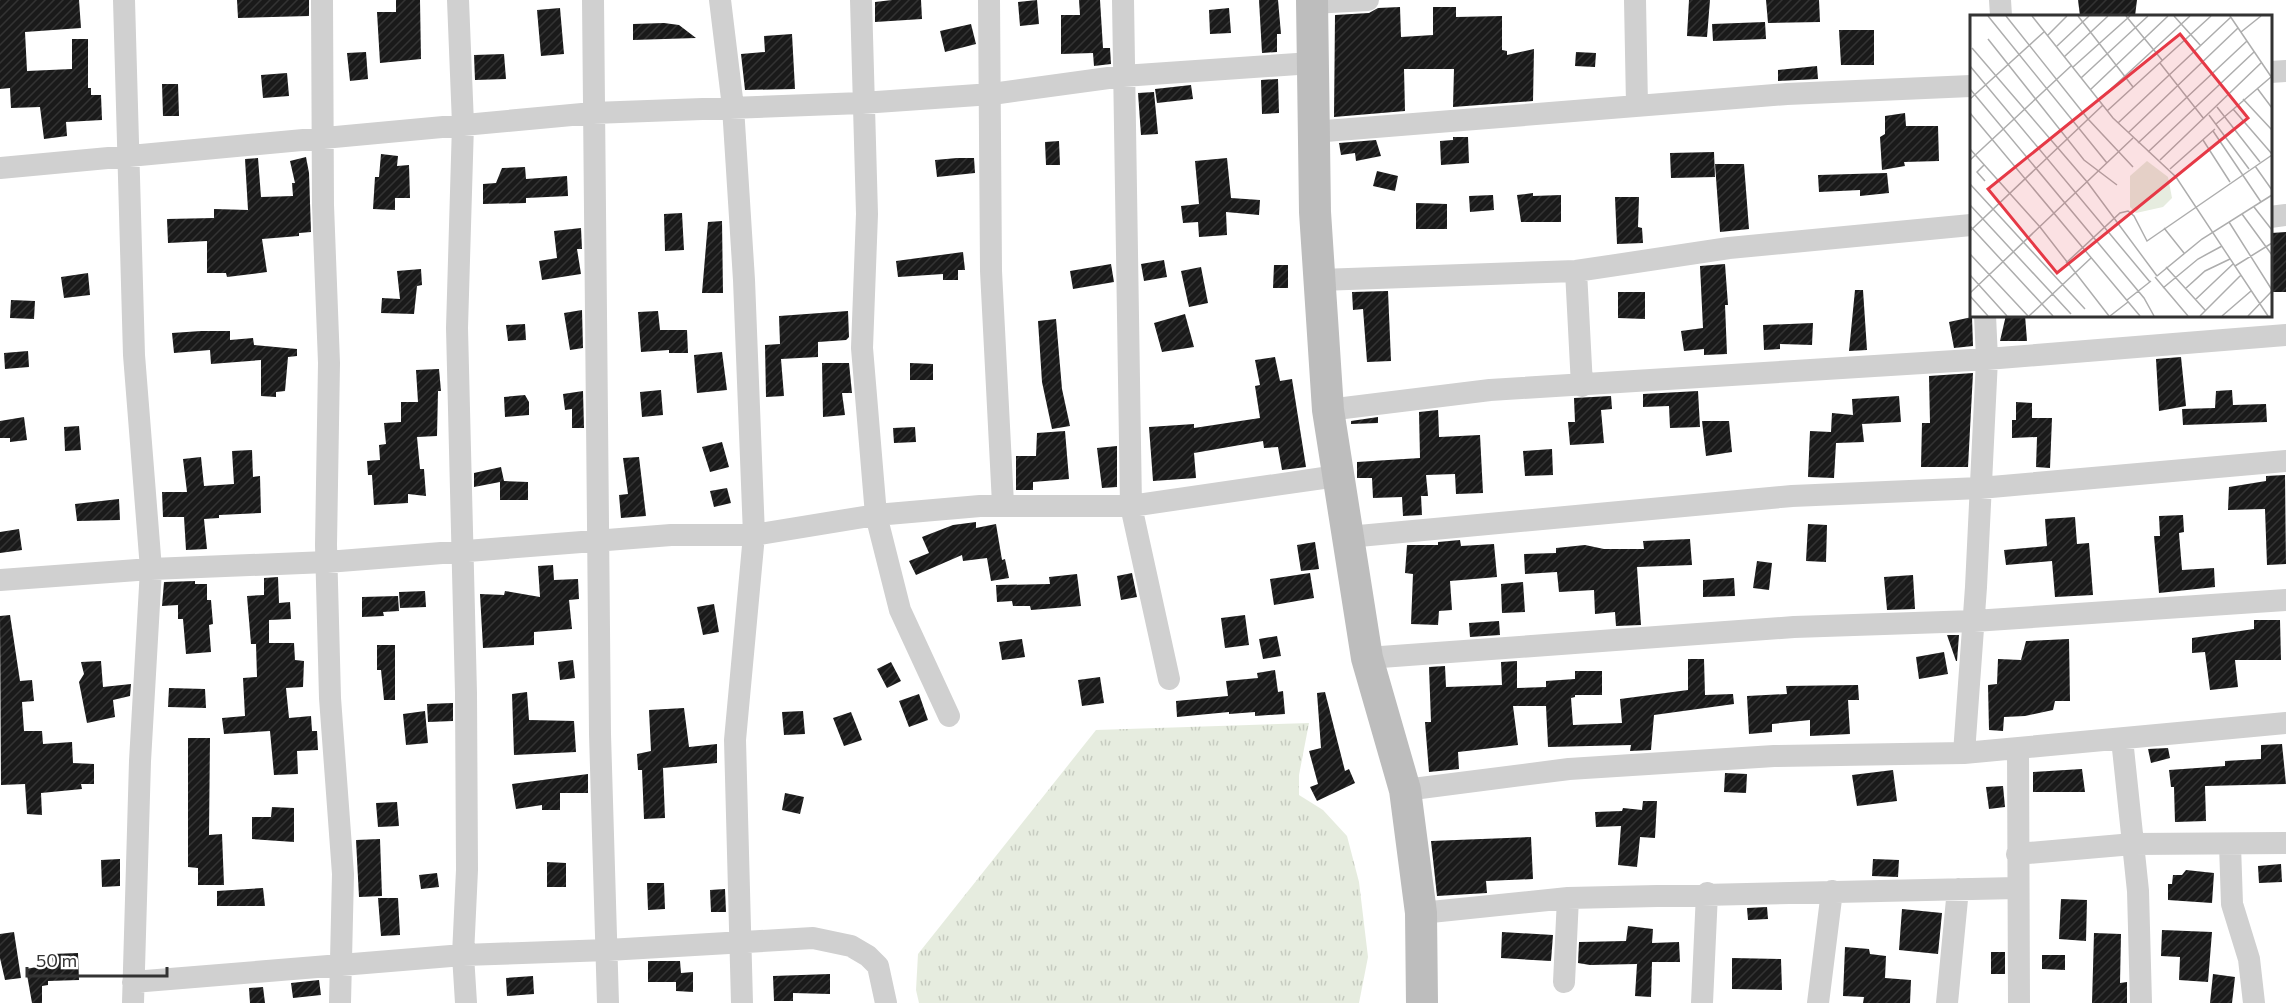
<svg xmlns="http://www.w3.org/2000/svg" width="2286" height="1003" font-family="Commissioner,sans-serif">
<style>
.grass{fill:url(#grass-tufts)}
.building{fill:url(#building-hatch)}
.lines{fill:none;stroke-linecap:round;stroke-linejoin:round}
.street{stroke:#d0d0d0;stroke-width:22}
.secondary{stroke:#bdbdbd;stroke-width:32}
.inset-road{fill:none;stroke:#adadad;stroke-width:1.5}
.view{fill:#e63946;fill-opacity:0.15;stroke:#e63946;stroke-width:3}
.inset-edge{fill:none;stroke:#333;stroke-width:3}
</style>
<defs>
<pattern id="grass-tufts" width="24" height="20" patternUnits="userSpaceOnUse" patternTransform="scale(1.5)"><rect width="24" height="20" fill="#e6ecdf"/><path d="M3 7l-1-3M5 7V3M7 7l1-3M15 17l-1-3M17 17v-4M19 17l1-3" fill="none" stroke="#c6cbc0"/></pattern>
<pattern id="building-hatch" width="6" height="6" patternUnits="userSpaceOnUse" patternTransform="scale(1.5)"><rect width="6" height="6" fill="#1a1a1a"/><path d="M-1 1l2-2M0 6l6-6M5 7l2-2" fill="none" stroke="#333"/></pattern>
</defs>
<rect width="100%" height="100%" fill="#fff"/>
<!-- grass -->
<path class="grass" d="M1309,723L1299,775V795L1323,810L1347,836L1359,882L1368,957L1359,1003H919L916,990L918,954L1096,730Z"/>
<!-- building -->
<path class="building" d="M0,0H79L81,28L25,32L27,71L72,69V39H88V88H91V95H101L102,120L66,122L67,136L44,139L40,107L11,108L10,88L0,89Z
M237,0H309V16L238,18Z
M396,0H420L421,59L380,63L377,12H396Z
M892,0H921L922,19L875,22V2Z
M1037,0L1039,24L1020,26L1018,2Z
M1079,0H1100L1103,48H1110L1111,64L1094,66L1093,53L1061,54V15H1080Z
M1259,0H1278L1281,34H1277V52L1262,53Z
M1689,0H1710L1707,37L1687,36Z
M1766,0H1819L1820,22L1768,23Z
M2078,0H2137L2135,16H2080Z
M1400,7L1401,37L1433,35V7H1456V17L1502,16V50L1507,51V55L1534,49L1533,101L1453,107L1454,69H1404L1405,111L1334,117L1335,15L1369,13L1378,8Z
M560,8L564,54L541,56L537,10Z
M1229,8L1231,33L1210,34L1209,10Z
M1765,22L1766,39L1713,41L1712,24Z
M664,23L679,25L696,38L633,40V24Z
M971,24L976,44L945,52L940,31Z
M1839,30H1874V65H1841Z
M792,34L795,89L745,90L741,54L765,52L764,36Z
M366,52L368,79L350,81L347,53Z
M1576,52L1596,53L1595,67L1575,66Z
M504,54L506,79L475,80L474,55Z
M1817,66L1818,79L1778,81V70Z
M287,73L289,96L263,98L261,75Z
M1278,79L1279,113L1262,114L1261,80Z
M162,84H178L179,116H163Z
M1191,85L1193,99L1157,103L1155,89Z
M1154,92L1158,134L1141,135L1138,93Z
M1905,113L1906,126H1938L1939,161L1904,162L1905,166L1882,170L1880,137L1885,134V116Z
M1453,137H1468L1469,163L1441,165L1440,141L1453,140Z
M1376,140L1381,156L1356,161L1355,153L1341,155L1339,143Z
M1059,141L1060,165H1046L1045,142Z
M1714,152L1715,177L1671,178L1670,153Z
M381,154L398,156L397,166L409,165L410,198H395V210L373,209L375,177H379Z
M306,157L309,173L311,232L299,233V236L262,239L267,272L227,277L226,273H207V241L168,243L167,219L214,218V209L248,210L245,159L258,158L261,197L293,196L292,183H295L290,161Z
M957,158H974L975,173L937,177L935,160Z
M1227,158L1231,198L1260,200L1259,215L1226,212L1227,235L1199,237L1198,222L1183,223L1181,206L1199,204L1195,161Z
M1715,164H1744L1749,229L1720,232Z
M525,167L526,179L567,176L568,196L526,198V203L483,204V184L496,183L502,168Z
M1377,171L1398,176L1395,191L1373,186Z
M1887,173L1889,193L1860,196V190L1819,192L1818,175Z
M1533,193V196L1561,195V222H1521L1517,195Z
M1493,195L1494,210L1470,212L1469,196Z
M1615,197H1639L1638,227L1642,228L1643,243L1617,244Z
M1416,203L1447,204V229H1416Z
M682,213L684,250L665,251L664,214Z
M722,221L723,293H702L708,222Z
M581,228L582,249H577L581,274L542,280L539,261L557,258L554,231Z
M2286,232V292H2273L2271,233Z
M963,252L965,270H958V280H943V274L898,277L896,261Z
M1164,260L1167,277L1144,281L1141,264Z
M1111,264L1114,282L1073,289L1070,271Z
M1725,264L1728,305H1725L1727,354L1704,355V349L1684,351L1681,331L1703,328L1700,266Z
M1274,265H1288V288H1273Z
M1201,267L1208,303L1189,307L1181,271Z
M421,269L422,285L417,286L414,314L381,313L382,298L400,299L397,271Z
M88,273L90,295L64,298L61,277Z
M1855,290H1863L1867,350L1849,351Z
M1388,291L1391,361L1367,362L1363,309L1353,310L1352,292Z
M1618,292H1645V319L1618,318Z
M11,300L35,301L34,319L10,318Z
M582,310L583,348L570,350L564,313Z
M658,311L660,330H687L688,353H669V350L641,352L638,312Z
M848,311L849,337L846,340L818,342V357L781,359L784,396L766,397L765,345L780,344L779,316Z
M1185,314L1194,347L1162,352L1154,323Z
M2006,315H2025L2027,341H2000Z
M1972,317L1973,346L1954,348L1949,322Z
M1056,319L1062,389L1070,426L1052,429L1042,382L1038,321Z
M1813,323L1812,345L1780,344V349L1764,350L1763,325Z
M525,324L526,340L508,341L506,325Z
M201,331H230V340L253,338L254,345L297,349V356L288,357L285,391L276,392V397L261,396V360L211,364L210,350L174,353L172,333Z
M28,351L29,367L5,369L4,353Z
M722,352L727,390L697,393L694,355Z
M1275,357L1280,381L1292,379L1306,467L1282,470L1278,447L1264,448L1263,441L1194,453L1196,478L1153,481L1149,427L1194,424V428L1260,418L1255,386L1260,385L1255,360Z
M2181,357L2186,406L2159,411L2156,359Z
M822,363H849L852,393H842L845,415L823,417Z
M910,363L933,364V380H910Z
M439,369L441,391H438L437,436L417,437L420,469H424L426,496L408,494V503L374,505L372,475H368L367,461L380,460L379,445L386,444L384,423L401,422V402H418L416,370Z
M1973,373L1968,467H1921L1922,423H1930L1929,376Z
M661,390L663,415L642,417L640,392Z
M2232,390L2233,405L2266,404L2267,422L2183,425L2182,409L2215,408L2216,391Z
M583,391L584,428H572V409L565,410L563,394Z
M1698,391L1700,427L1670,428L1669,406L1643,407V394Z
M525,395L529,402V415L505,417L504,397Z
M1611,396L1612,409L1601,410L1604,443L1570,445L1568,422H1575L1574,398Z
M1899,396L1901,422L1862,424L1864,442L1836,443L1834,478L1808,477L1810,431L1831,432L1832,413L1853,415L1852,399Z
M2016,402L2032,403V418H2052L2050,468L2036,467L2037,437L2012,438V420H2016Z
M1438,410L1439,437L1480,435L1483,493L1456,494L1455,474L1426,475L1428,496H1421L1422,515L1403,516L1402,497L1373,498L1372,478H1357V462L1420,458L1419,412Z
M24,417L27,440L10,442V438H0V421Z
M1378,417V423L1351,424V421Z
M1702,421H1729L1732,452L1706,456Z
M79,426L81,450L65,451L64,427Z
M915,427L916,442L894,443L893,428Z
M1065,431L1069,479L1033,482V490H1016V456H1036L1037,433Z
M722,442L729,467L710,472L702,447Z
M1117,446V487L1102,488L1097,448Z
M1552,449L1553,475L1525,476L1523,451Z
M252,450L253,477L260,476L261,513L219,515V518L204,519L207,549L186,550L184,517H163L162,492H187L183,459L201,457L204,486L234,484L232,451Z
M639,457L646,516L621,518L619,495L628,494L623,458Z
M501,467L504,481L528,482V500H500V482L474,487V473Z
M2285,475L2286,564L2267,565L2265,509L2228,510L2229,487L2266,481V476Z
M727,488L731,503L714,507L710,491Z
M119,499L120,520L77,521L75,504Z
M2183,515L2184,532L2179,533L2182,570L2214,568L2215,587L2159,593L2154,536H2160L2159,516Z
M2075,517L2077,544L2089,543L2093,595L2055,597L2052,561L2006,565L2004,550L2047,546L2045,519Z
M976,522V528L996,524L1002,560L1005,559L1009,578L991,581L987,558L963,561L962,555L916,575L909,561L929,553L922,537L953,525Z
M1808,524L1827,525L1826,562L1806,561Z
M19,529L22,550L0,553V532Z
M1690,539L1692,565L1637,567L1641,625L1616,626L1615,612L1595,614L1594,590L1559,592L1557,572L1525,574L1524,554L1556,553V548L1585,545L1604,549H1644L1643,541Z
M1460,540L1461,546L1494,544L1497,577L1450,581L1452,610L1439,611L1438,625L1411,624L1413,574L1405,573L1407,545H1438V542Z
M1315,542L1319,569L1301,571L1297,545Z
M1757,561L1772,563L1769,590L1753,588Z
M553,565L554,580L578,579L579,599L569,600L572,629L534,632V645L483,648L480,594L504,595L505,591L540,597L538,566Z
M1132,573L1137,597L1121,600L1117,576Z
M1310,573L1314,598L1274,605L1270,579Z
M1077,574L1081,606L1031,610L1030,606H1013L1012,601L997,602L996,585L1050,584L1049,577Z
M1913,575L1915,609L1887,610L1884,577Z
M278,577L279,603L290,602L291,619L269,620V643H294L295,660L304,661L303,687L286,688L289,718L311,716L312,731H317L318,750L297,751L298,774L274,775L270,731L224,734L222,718L245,716L243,678L257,677L256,644H251L247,596L264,595V578Z
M1734,578L1735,596L1703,597V580Z
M195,581V584H207V600H211L213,624L209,625L211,652L186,654L183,619H178V605L162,606L164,582Z
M1523,582L1525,612L1502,613L1501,584Z
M425,591L426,607L400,608L399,592Z
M398,596L399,611L383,612L384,616L362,617V597Z
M714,604L719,632L703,635L697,607Z
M10,615L20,681L32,680L34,701L22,702L24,731H42L43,744L72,742L73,763L94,764V784H81L82,789L41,793L42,815L27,814L25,784L1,785L0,616Z
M1245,615L1249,645L1225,648L1221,618Z
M2254,620H2280L2281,660H2235L2238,687L2210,690L2205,652L2192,653V638L2254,629Z
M1499,621L1500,635L1470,637L1469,623Z
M1947,635H1959L1957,661H1956Z
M1277,636L1281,656L1263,659L1259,639Z
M1022,639L1025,657L1002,660L999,642Z
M2069,639L2070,701H2055L2053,710L2025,716L2004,717L2003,731L1989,730L1988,685L1997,684L1998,659L2021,660L2026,641Z
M377,645H395V700H384L381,670H377Z
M1944,652L1948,674L1919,679L1916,657Z
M1688,659H1704L1705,695L1733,694L1734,704L1654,715L1651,750L1630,751L1631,745L1548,747L1546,706H1513L1518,745L1458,752L1459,769L1429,772L1425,722H1431L1429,667L1445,666L1446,687L1502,685L1501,662L1517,661V688L1546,687V681L1575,679V671H1602V695H1575V697L1571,698L1573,725L1622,723L1620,699L1688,690Z
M573,660L575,678L560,680L558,662Z
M101,661L103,687L131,684L130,696L113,700L115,717L87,723L79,682L84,674L81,662Z
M891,662L901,681L887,688L877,669Z
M1275,670L1278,692L1283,691L1285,714L1255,716V712L1229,714V712L1177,717L1176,701L1228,696L1226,681L1258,678L1257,673Z
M1100,677L1104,703L1082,706L1078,680Z
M1858,685L1859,700H1848L1850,734L1810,736V720L1772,724V732L1749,734L1747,696L1787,694L1786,686Z
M169,688L205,689L206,708L168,707Z
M527,692L529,720L574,721L576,752L514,755L512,694Z
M1325,692L1345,771L1349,769L1355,783L1317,801L1310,787L1318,784L1309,751L1321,748L1317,693Z
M919,694L928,720L909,727L899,701Z
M453,703V721L428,722L427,704Z
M684,708L689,747L717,744V763L663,768L665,818L644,819L642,770H638L637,754L651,751L649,710Z
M425,711L428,743L406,745L403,714Z
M803,711L805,734L784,735L782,712Z
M851,712L862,740L844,746L833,718Z
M188,738H210L209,835L222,834L224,885H198V868L188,867Z
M2282,744L2286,784L2205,786L2206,821L2175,822L2174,787H2171L2169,770L2225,766V761L2261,759V745Z
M2168,748L2170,758L2151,763L2148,749Z
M2082,769L2085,792H2033V772Z
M1893,770L1897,801L1857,806L1852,775Z
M1725,773L1747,774L1746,793L1724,792Z
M588,774V793H560V810H542V805L516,809L512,784Z
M2003,786L2005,807L1989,809L1986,787Z
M785,793L804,797L800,814L782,810Z
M1643,801H1657L1655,838L1640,837L1637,867L1618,865L1621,826L1596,827L1595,812L1622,811L1623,808L1642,810Z
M397,802L399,826L378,827L376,803Z
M272,807L294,808V842L252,839V817H271Z
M1531,837L1533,879L1486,881L1487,893L1437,896L1431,841Z
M380,839L382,896L359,897L356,840Z
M120,859V886L102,887L101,860Z
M1873,859L1899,860L1898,877L1872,876Z
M547,862L566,863V887H547Z
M2281,864L2282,882L2259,883L2258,866Z
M2186,870L2214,873L2212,903L2168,900V884H2172L2173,875H2182Z
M437,873L439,887L421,889L419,875Z
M647,883H664L665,909L648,910Z
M263,888L265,906H217V891Z
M725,889L726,912H711L710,890Z
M378,898H398L400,935L381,936Z
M2061,899L2087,900L2086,941L2059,939Z
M1767,907L1768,919L1748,920L1747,908Z
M1902,909L1942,913L1938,954L1899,950Z
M1628,926L1653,929L1652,943L1679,942L1680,962H1652L1651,997L1635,996L1637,964L1590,965L1578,963L1579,942L1626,941Z
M2162,930L2212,932L2208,982L2179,980L2180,957L2161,956Z
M14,932L21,978L5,980L0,958V934Z
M1502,932L1553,935L1551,961L1501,958Z
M2094,933L2121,934L2120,983L2127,982V1003H2092Z
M1845,947L1869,949L1870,954L1886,956L1885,978L1911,980L1910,1003H1863L1864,997L1843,996Z
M1991,952H2005V974H1991Z
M78,953L79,980L48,981V985L42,986V1003H32L26,969L53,964L52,954Z
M2042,955H2065V970L2042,969Z
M1732,958L1781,959L1782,990L1732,989Z
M648,961H680L681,973L693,972V992L676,991V982H648Z
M830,974V994L793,993V1001H774L773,976Z
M2213,974L2235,977L2232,1003H2210Z
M533,976L534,994L507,996L506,978Z
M319,980L321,995L293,998L291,983Z
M263,987L265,1003H250L249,988Z"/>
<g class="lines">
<!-- street -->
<path class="street" d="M124,0L134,355L151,569L140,761L133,1003
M322,0L323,205L329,363L326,545L330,698L343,874L340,1003
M458,0L463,124L457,328L466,693L467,870L463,955L466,1003
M593,0L600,734L608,1003
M720,0L733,107L744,280L754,535L735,740L742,1003
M861,0L867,214L862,348L876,515L900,610L949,716
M989,0L991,271L1003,504
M1123,0L1131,506L1169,679
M1635,0L1637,105
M2000,0L2001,16
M1312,3L1368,0
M2270,72L2286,71
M1313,132L1787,94L1971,86
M0,168L593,113L862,103L992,94L1123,76L1312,63
M2270,217L2286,215
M1576,271L1582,386
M1320,280L1576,271L1729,248L1971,225
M1328,410L1490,390L1987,359L2286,335
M1348,537L1792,496L1980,488L2286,461
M0,580L151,569L327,562L671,535H754L876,515L980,506H1131L1337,476
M1367,658L1794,627L1974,621L2286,600
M2122,739L2138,891L2141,1003
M2018,748L2019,1003
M1964,753L1976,587L1987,359L1985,315
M1405,790L1569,769L1774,756L1964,753L2286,723
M2230,845L2232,904L2249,959L2254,1003
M2017,854L2133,844L2286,843
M1421,913L1568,898L2017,888
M133,982L463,955L608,950L813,938L851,946L868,956L878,966L886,1003
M1564,982L1568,898
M1702,1003L1707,893
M1818,1003L1832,891
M1947,1003L1958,889"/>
<!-- secondary -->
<path class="secondary" d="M1312,0L1315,212L1328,410L1367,658L1405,790L1421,913L1422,1003"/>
</g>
<!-- overview -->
<g transform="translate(1970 15)">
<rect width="302" height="302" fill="#fff"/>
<path d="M177,146L198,162L202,183L193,192L166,198L160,192V161Z" fill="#e6ecdf"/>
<path class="inset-road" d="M18,1L137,148M36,1L118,104L163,152M62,1L143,103L206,162L298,301M108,1L163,72M156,1L192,45M204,1L231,31M260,1L302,63M271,17L291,1M78,20L97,1M18,24L114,145L147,170M87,31L119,1M2,33L118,168L187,261M94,42L138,1M190,48L234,104M0,51L180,267M103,52L160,1M111,63L178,1M287,73L302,93M0,74L174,283L184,301M120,75L198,1M0,84L75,16M273,84L302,115M129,85L220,1M247,92L290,147M263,94L302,139M137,96L241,1M0,98L170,301M239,100L279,154M148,108L261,2M246,109L301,62M243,116L291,187M158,118L268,13M233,125L260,167M168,128L277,26M0,134L70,212L139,301M178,137L284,37M0,145L101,51M190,145L291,48M14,150L7,157L15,166M285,151L302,175M200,154L245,114M0,169L115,294M0,190L101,299M284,192L302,215M272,199L302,240M259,207L302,275M0,211L83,301M194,213L214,238M0,216L133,90M0,239L58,301M96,248L150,198L158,196L164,201L177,226L302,140M265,251L302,228M196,252L235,295M0,260L37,301M187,261L232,224L302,180M185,262L218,301M193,273L228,244L252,231M215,274L235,256L260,244M0,278L163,123M0,281L18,301M157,285L181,266M225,285L263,249M59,301L121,243M140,301L158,287M230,301L271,260M252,301L281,276M278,301L302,276"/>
<path class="view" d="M210,19L278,103L87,258L18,174Z"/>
<rect width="302" height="302" class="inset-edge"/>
</g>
<!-- scale -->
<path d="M27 967v9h140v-9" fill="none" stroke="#333333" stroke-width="3"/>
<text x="36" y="967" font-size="18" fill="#333333" stroke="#ffffff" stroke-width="4.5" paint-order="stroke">50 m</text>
</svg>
